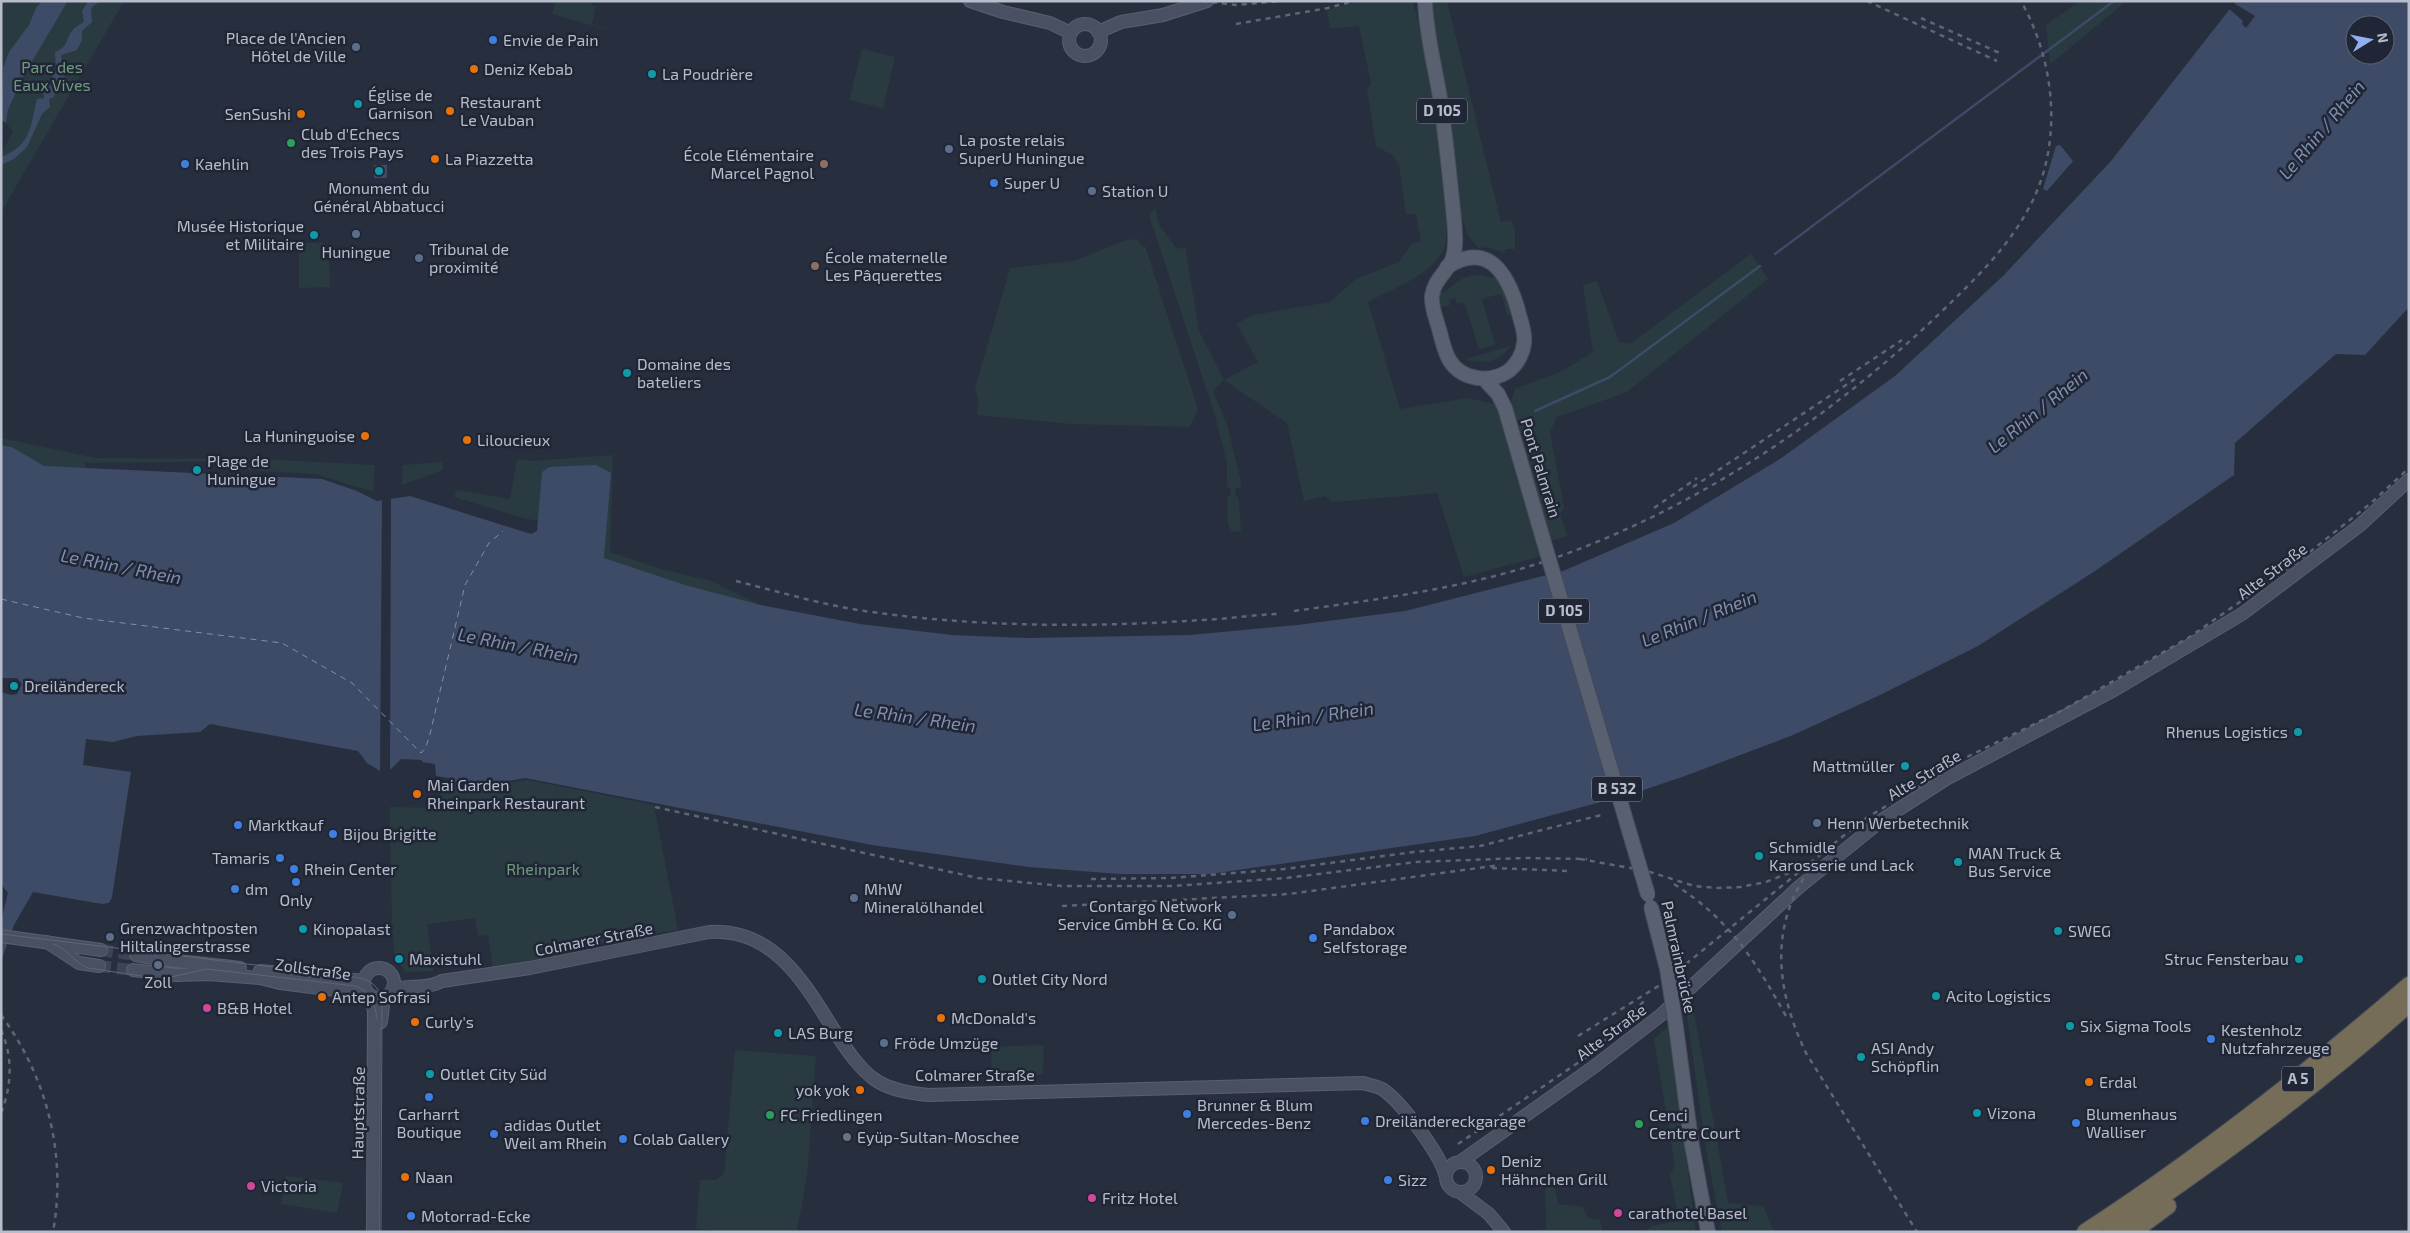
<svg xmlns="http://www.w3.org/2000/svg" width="2410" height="1233" font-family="'Exo 2',sans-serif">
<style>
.green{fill:#293b40}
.water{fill:#3d4b67;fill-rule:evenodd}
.pier{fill:#272f3f}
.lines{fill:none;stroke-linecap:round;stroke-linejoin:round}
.stream{stroke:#3d4b67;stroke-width:2.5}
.ferry{stroke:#808fb0;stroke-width:1;stroke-dasharray:6 5;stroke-linecap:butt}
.secondary-tunnel{stroke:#3d4454;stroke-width:12;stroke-dasharray:12 6;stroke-linecap:butt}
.secondary-casing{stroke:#595f6d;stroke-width:14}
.primary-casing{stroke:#444a59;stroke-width:16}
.highway-casing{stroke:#464c5a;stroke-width:18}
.secondary{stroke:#495062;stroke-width:12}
.primary{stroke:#59606f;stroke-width:14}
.highway{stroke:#756d58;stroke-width:16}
.tram{stroke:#5d6576;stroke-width:1}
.rail{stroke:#5d6576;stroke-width:2.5;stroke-dasharray:5 5;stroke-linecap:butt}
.primary-bridge-casing{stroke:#444a59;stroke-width:16;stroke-linecap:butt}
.primary-bridge{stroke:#59606f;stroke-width:14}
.shop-dot{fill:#3f7fe0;stroke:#202635;stroke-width:2}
.service-dot{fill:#5c6f8a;stroke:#202635;stroke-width:2}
.food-dot{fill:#e8710a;stroke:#202635;stroke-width:2}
.culture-dot{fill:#0f9aa8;stroke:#202635;stroke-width:2}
.leisure-dot{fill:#2e9e5b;stroke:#202635;stroke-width:2}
.education-dot{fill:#8d6e63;stroke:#202635;stroke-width:2}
.hotel-dot{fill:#d1479c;stroke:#202635;stroke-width:2}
.worship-dot{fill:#6b7280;stroke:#202635;stroke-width:2}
.labels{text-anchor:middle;stroke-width:5;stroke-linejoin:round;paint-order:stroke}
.shield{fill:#202635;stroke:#8a909d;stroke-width:1}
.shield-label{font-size:15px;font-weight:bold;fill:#b7bdca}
.poi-label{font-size:16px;fill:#b7bdca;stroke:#202635;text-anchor:start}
.park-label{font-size:16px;fill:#709a7d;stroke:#202635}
.street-label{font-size:16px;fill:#b7bdca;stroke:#202635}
.water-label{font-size:18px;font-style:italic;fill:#808fb0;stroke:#202635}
</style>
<rect width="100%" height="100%" fill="#272f3f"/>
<!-- green -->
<path class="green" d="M1,1H42C36,9 34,17 29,25C19,43 7,53 1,73Z
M68,1H124L1,212V153L13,132L6,123L8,110L24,75Z
M556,1H593L591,5L596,6L592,24L616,32L552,14Z
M1361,1H1413C1428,64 1437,126 1443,190C1445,205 1450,238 1443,251C1428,277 1393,288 1368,302L1400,409L1468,398L1498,405L1542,556L1464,577L1437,493L1333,502L1325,496L1304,501L1287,423L1224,380L1213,391L1227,424L1241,482L1240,488H1235L1236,495L1239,500L1241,532L1232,531L1228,525L1227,497L1231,495V488L1227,487V463L1215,415L1149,215L1155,208L1159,225L1177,249L1185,247L1199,331L1224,380L1258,362L1237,324L1252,315L1330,302L1356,279L1399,262L1412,244L1421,241L1416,214H1406L1399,164L1392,155L1376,146L1367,89L1371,83L1359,26L1330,29L1327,10Z
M1432,1H1447L1501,222L1511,220L1515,230V249H1506L1504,252L1484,247L1479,249L1468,235L1460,212L1432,21Z
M2080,1H2114L2092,18L2116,1H2127L2050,64L2046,25Z
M862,49L895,57L883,108L849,100Z
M1138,239L1142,247L1145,246L1198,409L1190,427L1072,424L977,415L979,402L975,388L1010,268L1074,261L1127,240Z
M304,243H324V249H329L330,287L299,288V250H304Z
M1751,254L1768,279L1627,392L1557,417L1550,432L1564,508L1560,514L1567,536L1550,541L1510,406L1515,389L1562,371L1593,352L1583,285L1597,281L1619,342L1630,344Z
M1483,275L1491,278L1501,275L1516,313L1507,315L1502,296L1499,294L1482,299L1495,345L1479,349L1465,304L1462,302L1457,304L1455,298L1449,300L1450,305L1438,308L1436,294C1456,290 1454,275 1483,275Z
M1511,346C1499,362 1484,365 1466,359Z
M1,438L96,458L261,459L375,465L373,492L316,474L245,470L258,461L85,463V469L44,466L12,447L1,445Z
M613,455L610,552L661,569L711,581L761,605L685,585L603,558L611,473L542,472L539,521L523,518L454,497L457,490L510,499L517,459L532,461Z
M442,462L443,470L402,485L403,465Z
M528,780L654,805L678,930L581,947L579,952L493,968L488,935L478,936L475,918L427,924L433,971L406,972L395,958L392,929L390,807L439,808L441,781L478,787Z
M1694,1012L1728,1203L1763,1206L1774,1231L1787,1232H1722L1705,1143L1687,1016Z
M1668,1027L1696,1232H1645L1651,1226L1679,1221L1670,1175L1675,1165L1654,1039Z
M1044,1045L1043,1073L1035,1077L992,1078L991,1047Z
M735,1050L816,1056L807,1175L797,1232H730L696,1229L700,1180H716L724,1173Z
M286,1176L343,1183L337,1213L281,1204Z
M1554,1184L1558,1204L1583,1207L1588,1218L1600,1220L1603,1232H1526L1546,1229L1545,1185Z"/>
<!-- water -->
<path class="water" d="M42,1H68L24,75L8,110L6,123L1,120L3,68L9,52L29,25L36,8Z
M88,1H100L91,8L92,22L82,31V40L77,50L61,55L65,77L58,83L54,97L49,99L50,107L42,114L27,147L14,159L1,165V157C32,145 30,126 37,99L44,98L43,89L56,71L55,52C75,44 60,34 84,22L82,11Z
M2236,1H2409V307L2365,355L2336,354L2235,443L2234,475L2095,571L1978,646L1878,696L1793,735L1685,776L1638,792L1475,836L1210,874H1120L1029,867L872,845L525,778L478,786L455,782L454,779L436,776L435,764L422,762V760L401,759L391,769L380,771L367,763L358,751L210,724L200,732L137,736L113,742L86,739L83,765L131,772L112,897L109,903L102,904L33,892L14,925L1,961V921L8,893L1,884V692L11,695L17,694L22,684L17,678H1V445L12,447L44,466L322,479L357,491L377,501L410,496L531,534L537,531L542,472L549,467L596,465L611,473L604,558L685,585L761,605L860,624L952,635L1027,638L1190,635L1297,625L1405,611L1563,571L1674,523L1780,459L1895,376L2003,276L2111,161ZM2355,25H2385V55H2355Z
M2060,145L2073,161L2047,191L2043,189L2056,146Z
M374,165H387V178H374Z"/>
<!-- pier -->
<path class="pier" d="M2232,2L2255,16L2246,28L2242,24L2243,21L2228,8Z
M391,496L390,771L380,773L382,498Z"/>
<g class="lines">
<!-- stream -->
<path class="stream" d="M1775,254L2114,1
M1535,411L1610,377L1760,266"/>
<!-- ferry -->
<path class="ferry" d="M1,599L83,618L282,643L352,683L421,753L426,747L430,734L465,585L489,543L503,531"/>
<!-- secondary-tunnel -->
<path class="secondary-tunnel" d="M101,950L136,955
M99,966L133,970"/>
<!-- secondary casing -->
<g class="secondary-casing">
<path id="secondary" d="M970,1L1003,12L1050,23L1071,33
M1069 40a16 16 0 1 1 32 0a16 16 0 1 1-32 0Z
M1098,32L1121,22L1163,15L1207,1
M1,936L101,950
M47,942L79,963L99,966
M136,955C171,961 205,964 240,968
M364 983a15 15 0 1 1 30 0a15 15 0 1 1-30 0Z
M133,970L176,975L209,974L260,978L280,983L368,994
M260,971L364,981
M392,990C408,984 427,990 442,981L530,968L709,932C776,928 806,986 837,1035C847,1050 859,1068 874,1079C889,1090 910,1093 928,1095L1363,1083C1370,1085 1376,1086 1382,1089C1401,1101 1439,1153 1445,1174
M370,996L374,1011L373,1232
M381,1022L384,997
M1446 1177a15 15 0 1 1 30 0a15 15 0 1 1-30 0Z
M1460,1162L1595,1066L1661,1015L1799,887L1882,820L1946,779L2114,690L2242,614L2359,526L2409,480
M1461,1193L1489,1214L1504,1232"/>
</g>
<!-- primary casing -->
<g class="primary-casing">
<path id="primary" d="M1425,1C1426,34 1435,66 1440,98C1446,138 1450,179 1454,219C1455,231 1457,248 1452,260C1446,273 1434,280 1432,296C1431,307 1436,318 1439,329C1442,339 1444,352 1450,361C1462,380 1489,383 1507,372C1516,366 1523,354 1524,343C1526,333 1520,320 1518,310C1508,275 1489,240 1447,267
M1484,379L1498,394L1505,408L1543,539
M1676,1027L1691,1140L1708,1232"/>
</g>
<!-- highway casing -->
<g class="highway-casing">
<path id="highway" d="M2085,1232C2199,1158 2306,1074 2409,985
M2111,1232C2215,1161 2315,1088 2409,1004
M2133,1232L2168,1206"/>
</g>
<!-- secondary -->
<use href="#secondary" class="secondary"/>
<!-- primary -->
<use href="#primary" class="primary"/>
<!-- highway -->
<use href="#highway" class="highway"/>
<!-- tram -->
<path class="tram" d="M1,934L354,977C370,979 380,986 382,1002L381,1232
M53,944C68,948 74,963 88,968L162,979L207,969L355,986C371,991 375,1004 377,1019"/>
<!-- rail -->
<path class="rail" d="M1202,1L1236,5L1281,1
M1867,1L1997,61
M1921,18L2002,54
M1236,24L1328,8L1354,1
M1840,381L1902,340
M1693,487L1855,379
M1654,508L1697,478
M736,581C776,591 816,603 858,610C970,627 1088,628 1201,620C1227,619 1252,615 1277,614
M1294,611C1380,599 1466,588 1549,560C1694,510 1826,421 1937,316C1974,280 2010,247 2033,200C2063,137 2054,60 2021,1
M655,807L978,878L1062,886H1173L1286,878L1416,862L1524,858L1587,859
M1580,859L1647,871L1694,886L1718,888L1740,887L1766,882L1789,873
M1815,862C1768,922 1775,988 1806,1053L1917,1232
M1492,868L1570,871
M1091,879L1171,878L1284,869L1414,852L1480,846L1605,814
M1674,884C1730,920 1754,959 1786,1016
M1062,906L1289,894L1500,865
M1,1015C47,1077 67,1155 53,1232
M1,1030C13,1057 12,1085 1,1113
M1578,1036L1660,985L1863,820L1969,756L2061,711L2188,638L2296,563L2371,503L2409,468
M1458,1144L1594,1052L1646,999"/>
<!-- primary-bridge casing -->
<g class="primary-bridge-casing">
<path id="primary-bridge" d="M1543,539L1648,895
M1651,907L1667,969L1676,1027"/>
</g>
<!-- primary-bridge -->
<use href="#primary-bridge" class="primary-bridge"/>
</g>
<!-- markers -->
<g class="shop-dot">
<circle cx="493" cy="40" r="5"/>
<circle cx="185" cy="164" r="5"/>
<circle cx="994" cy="183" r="5"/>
<circle cx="238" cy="825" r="5"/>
<circle cx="333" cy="834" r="5"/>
<circle cx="280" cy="858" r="5"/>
<circle cx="294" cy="869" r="5"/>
<circle cx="296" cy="882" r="5"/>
<circle cx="235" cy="889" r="5"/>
<circle cx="1313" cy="938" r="5"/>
<circle cx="2211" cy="1039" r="5"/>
<circle cx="429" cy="1097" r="5"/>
<circle cx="1187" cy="1114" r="5"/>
<circle cx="1365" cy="1121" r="5"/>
<circle cx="2076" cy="1123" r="5"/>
<circle cx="494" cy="1134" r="5"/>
<circle cx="623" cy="1139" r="5"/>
<circle cx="1388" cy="1180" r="5"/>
<circle cx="411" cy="1216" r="5"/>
</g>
<g class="service-dot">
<circle cx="356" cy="47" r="5"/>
<circle cx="949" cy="149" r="5"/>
<circle cx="1092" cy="191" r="5"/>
<circle cx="356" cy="234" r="5"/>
<circle cx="419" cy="258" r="5"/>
<circle cx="1817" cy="823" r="5"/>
<circle cx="854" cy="898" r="5"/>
<circle cx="1232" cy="915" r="5"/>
<circle cx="110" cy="937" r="5"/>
<circle cx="158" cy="965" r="5"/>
<circle cx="884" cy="1043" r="5"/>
</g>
<g class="food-dot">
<circle cx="474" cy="69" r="5"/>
<circle cx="450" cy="111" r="5"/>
<circle cx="301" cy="114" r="5"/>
<circle cx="435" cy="159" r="5"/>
<circle cx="365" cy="436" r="5"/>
<circle cx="467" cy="440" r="5"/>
<circle cx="417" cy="794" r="5"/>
<circle cx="322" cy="997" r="5"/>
<circle cx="941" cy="1018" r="5"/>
<circle cx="415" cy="1022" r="5"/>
<circle cx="2089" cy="1082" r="5"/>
<circle cx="860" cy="1090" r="5"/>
<circle cx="1491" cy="1170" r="5"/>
<circle cx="405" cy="1177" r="5"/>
</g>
<g class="culture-dot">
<circle cx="652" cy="74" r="5"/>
<circle cx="358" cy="104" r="5"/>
<circle cx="379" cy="171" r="5"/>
<circle cx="314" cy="235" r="5"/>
<circle cx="627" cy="373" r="5"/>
<circle cx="197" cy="470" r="5"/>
<circle cx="14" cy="686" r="5"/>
<circle cx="2298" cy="732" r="5"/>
<circle cx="1905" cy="766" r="5"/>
<circle cx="1759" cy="856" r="5"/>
<circle cx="1958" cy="862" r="5"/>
<circle cx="303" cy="929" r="5"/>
<circle cx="2058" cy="931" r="5"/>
<circle cx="399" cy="959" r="5"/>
<circle cx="2299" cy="959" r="5"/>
<circle cx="982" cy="979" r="5"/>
<circle cx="1936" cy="996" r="5"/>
<circle cx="2070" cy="1026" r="5"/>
<circle cx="778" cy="1033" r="5"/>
<circle cx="1861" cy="1057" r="5"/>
<circle cx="430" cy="1074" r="5"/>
<circle cx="1977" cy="1113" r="5"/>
</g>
<g class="leisure-dot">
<circle cx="291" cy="143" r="5"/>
<circle cx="770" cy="1115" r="5"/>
<circle cx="1639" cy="1124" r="5"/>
</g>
<g class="education-dot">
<circle cx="824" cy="164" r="5"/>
<circle cx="815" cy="266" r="5"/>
</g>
<g class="hotel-dot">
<circle cx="207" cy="1008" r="5"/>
<circle cx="251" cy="1186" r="5"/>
<circle cx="1092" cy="1198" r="5"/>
<circle cx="1618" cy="1213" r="5"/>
</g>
<circle class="worship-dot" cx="847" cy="1137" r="5"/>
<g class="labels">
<!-- shield labels -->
<g class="shield">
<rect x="1417" y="98.5" width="50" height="25" rx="4"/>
<rect x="1539" y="598.5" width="50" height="25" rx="4"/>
<rect x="1592" y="776.5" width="50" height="25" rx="4"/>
<rect x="2282" y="1066.5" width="32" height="25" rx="4"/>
</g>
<g class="shield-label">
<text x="1442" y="116">D 105</text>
<text x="1564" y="616">D 105</text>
<text x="1617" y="794">B 532</text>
<text x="2298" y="1084">A 5</text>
</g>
<!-- poi labels -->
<g class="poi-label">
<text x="346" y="44" text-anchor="end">Place de l'Ancien<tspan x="346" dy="18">Hôtel de Ville</tspan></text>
<text x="503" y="46">Envie de Pain</text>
<text x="484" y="75">Deniz Kebab</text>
<text x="662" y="80">La Poudrière</text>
<text x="368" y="101">Église de<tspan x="368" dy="18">Garnison</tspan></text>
<text x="460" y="108">Restaurant<tspan x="460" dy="18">Le Vauban</tspan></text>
<text x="291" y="120" text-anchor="end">SenSushi</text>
<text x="301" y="140">Club d'Echecs<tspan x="301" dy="18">des Trois Pays</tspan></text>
<text x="959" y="146">La poste relais<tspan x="959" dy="18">SuperU Huningue</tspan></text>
<text x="814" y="161" text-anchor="end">École Elémentaire<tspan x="814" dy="18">Marcel Pagnol</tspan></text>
<text x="445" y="165">La Piazzetta</text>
<text x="195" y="170">Kaehlin</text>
<text x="1004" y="189">Super U</text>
<text x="379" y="194" text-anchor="middle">Monument du<tspan x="379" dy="18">Général Abbatucci</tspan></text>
<text x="1102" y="197">Station U</text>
<text x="304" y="232" text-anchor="end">Musée Historique<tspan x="304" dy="18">et Militaire</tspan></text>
<text x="429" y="255">Tribunal de<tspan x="429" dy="18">proximité</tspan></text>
<text x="356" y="258" text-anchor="middle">Huningue</text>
<text x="825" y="263">École maternelle<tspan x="825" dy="18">Les Pâquerettes</tspan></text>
<text x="637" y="370">Domaine des<tspan x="637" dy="18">bateliers</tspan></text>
<text x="355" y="442" text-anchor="end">La Huninguoise</text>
<text x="477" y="446">Liloucieux</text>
<text x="207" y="467">Plage de<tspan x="207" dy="18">Huningue</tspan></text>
<text x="24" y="692">Dreiländereck</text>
<text x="2288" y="738" text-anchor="end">Rhenus Logistics</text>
<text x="1895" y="772" text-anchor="end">Mattmüller</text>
<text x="427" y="791">Mai Garden<tspan x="427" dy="18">Rheinpark Restaurant</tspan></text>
<text x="1827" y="829">Henn Werbetechnik</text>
<text x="248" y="831">Marktkauf</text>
<text x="343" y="840">Bijou Brigitte</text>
<text x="1769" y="853">Schmidle<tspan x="1769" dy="18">Karosserie und Lack</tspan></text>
<text x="1968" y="859">MAN Truck &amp;<tspan x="1968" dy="18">Bus Service</tspan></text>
<text x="270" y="864" text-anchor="end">Tamaris</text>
<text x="304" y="875">Rhein Center</text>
<text x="245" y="895">dm</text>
<text x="864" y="895">MhW<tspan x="864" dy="18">Mineralölhandel</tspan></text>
<text x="296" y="906" text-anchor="middle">Only</text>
<text x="1222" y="912" text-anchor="end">Contargo Network<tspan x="1222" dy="18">Service GmbH &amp; Co. KG</tspan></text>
<text x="120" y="934">Grenzwachtposten<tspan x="120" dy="18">Hiltalingerstrasse</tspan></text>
<text x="313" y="935">Kinopalast</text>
<text x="1323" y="935">Pandabox<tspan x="1323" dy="18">Selfstorage</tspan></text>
<text x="2068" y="937">SWEG</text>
<text x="409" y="965">Maxistuhl</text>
<text x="2289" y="965" text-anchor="end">Struc Fensterbau</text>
<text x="992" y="985">Outlet City Nord</text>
<text x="158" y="988" text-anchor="middle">Zoll</text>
<text x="1946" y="1002">Acito Logistics</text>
<text x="332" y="1003">Antep Sofrasi</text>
<text x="217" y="1014">B&amp;B Hotel</text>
<text x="951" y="1024">McDonald's</text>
<text x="425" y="1028">Curly's</text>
<text x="2080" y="1032">Six Sigma Tools</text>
<text x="2221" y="1036">Kestenholz<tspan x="2221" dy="18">Nutzfahrzeuge</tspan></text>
<text x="788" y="1039">LAS Burg</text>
<text x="894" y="1049">Fröde Umzüge</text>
<text x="1871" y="1054">ASI Andy<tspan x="1871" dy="18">Schöpflin</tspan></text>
<text x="440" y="1080">Outlet City Süd</text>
<text x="2099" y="1088">Erdal</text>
<text x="850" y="1096" text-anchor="end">yok yok</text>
<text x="1197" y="1111">Brunner &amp; Blum<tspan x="1197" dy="18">Mercedes-Benz</tspan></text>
<text x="1987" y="1119">Vizona</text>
<text x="429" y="1120" text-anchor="middle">Carharrt<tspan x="429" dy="18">Boutique</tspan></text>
<text x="2086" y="1120">Blumenhaus<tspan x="2086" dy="18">Walliser</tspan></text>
<text x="780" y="1121">FC Friedlingen</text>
<text x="1649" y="1121">Cenci<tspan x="1649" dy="18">Centre Court</tspan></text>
<text x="1375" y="1127">Dreiländereckgarage</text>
<text x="504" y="1131">adidas Outlet<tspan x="504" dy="18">Weil am Rhein</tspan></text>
<text x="857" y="1143">Eyüp-Sultan-Moschee</text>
<text x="633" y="1145">Colab Gallery</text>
<text x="1501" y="1167">Deniz<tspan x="1501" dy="18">Hähnchen Grill</tspan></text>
<text x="415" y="1183">Naan</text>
<text x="1398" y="1186">Sizz</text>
<text x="261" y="1192">Victoria</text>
<text x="1102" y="1204">Fritz Hotel</text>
<text x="1628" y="1219">carathotel Basel</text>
<text x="421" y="1222">Motorrad-Ecke</text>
</g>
<!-- park labels -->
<g class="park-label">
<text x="52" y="73">Parc des<tspan x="52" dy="18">Eaux Vives</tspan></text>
<text x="543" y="875">Rheinpark</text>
</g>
<!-- street labels -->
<g class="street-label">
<text transform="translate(1541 468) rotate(73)" y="6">Pont Palmrain</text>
<text transform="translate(2272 571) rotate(-37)" y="6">Alte Straße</text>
<text transform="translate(1924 775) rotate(-31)" y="6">Alte Straße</text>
<text transform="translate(594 939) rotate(-11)" y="6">Colmarer Straße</text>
<text transform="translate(1679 957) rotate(78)" y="6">Palmrainbrücke</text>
<text transform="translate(313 969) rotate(8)" y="6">Zollstraße</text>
<text transform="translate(1611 1032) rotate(-37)" y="6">Alte Straße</text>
<text x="975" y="1081">Colmarer Straße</text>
<text transform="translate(358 1113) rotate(-89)" y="6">Hauptstraße</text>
</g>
<!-- water labels -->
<g class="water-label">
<text transform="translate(2322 130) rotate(-50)" y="6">Le Rhin / Rhein</text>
<text transform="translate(2038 411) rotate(-39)" y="6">Le Rhin / Rhein</text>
<text transform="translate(121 567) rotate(11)" y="6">Le Rhin / Rhein</text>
<text transform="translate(1699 619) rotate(-22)" y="6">Le Rhin / Rhein</text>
<text transform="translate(518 646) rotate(11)" y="6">Le Rhin / Rhein</text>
<text transform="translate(1313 717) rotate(-8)" y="6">Le Rhin / Rhein</text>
<text transform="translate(915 718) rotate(8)" y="6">Le Rhin / Rhein</text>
</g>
</g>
<!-- border -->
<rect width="2410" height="1233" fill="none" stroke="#b7bdca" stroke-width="5"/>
<!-- north arrow -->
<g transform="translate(2370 40) rotate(80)"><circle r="24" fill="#202635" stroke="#5c6271"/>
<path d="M0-4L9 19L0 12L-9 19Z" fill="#93aef3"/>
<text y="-8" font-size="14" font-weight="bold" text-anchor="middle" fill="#b7bdca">N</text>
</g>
</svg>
